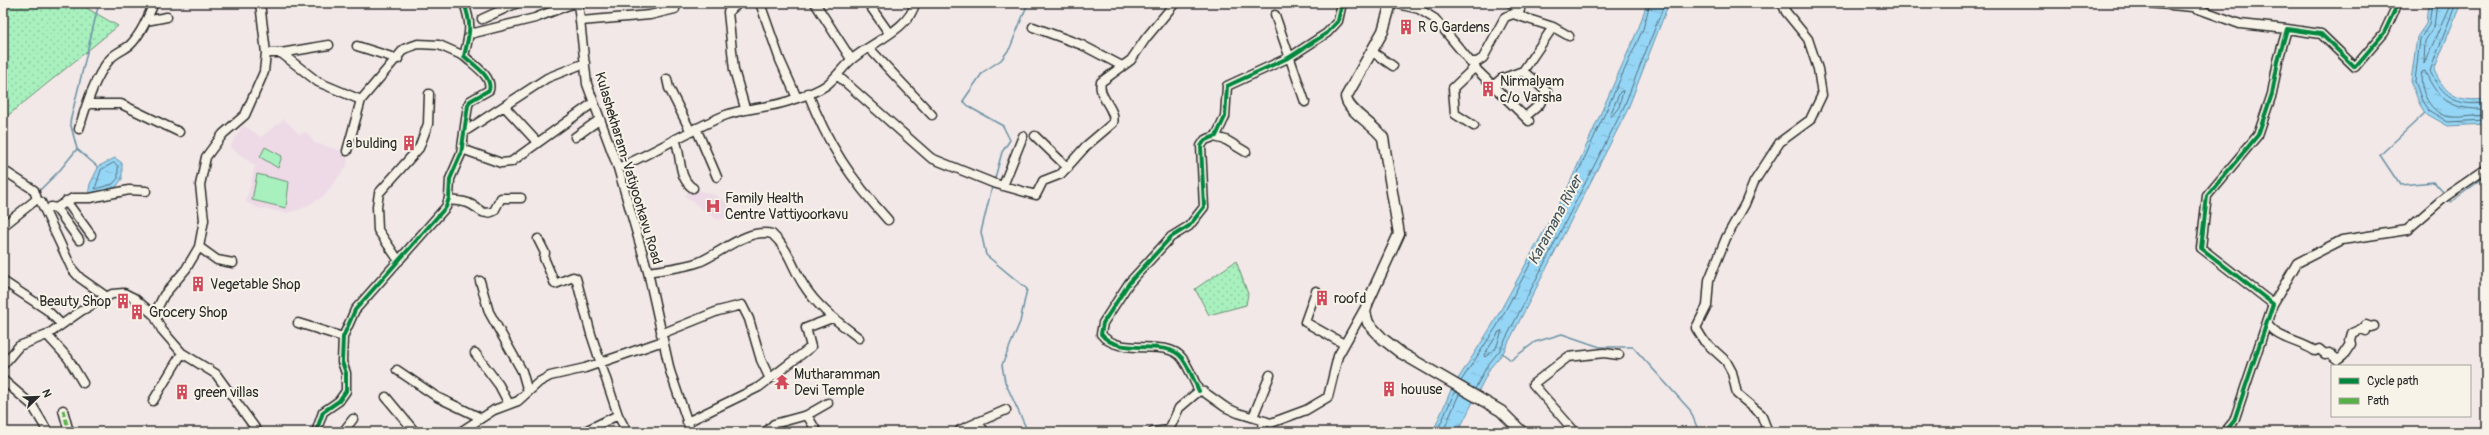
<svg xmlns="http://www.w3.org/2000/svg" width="2489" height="435" font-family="Pangolin,sans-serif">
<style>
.built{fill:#eddae6}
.grass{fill:url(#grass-dots);stroke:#6a8e74}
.park{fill:#a8f0be;stroke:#6a8e74}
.water{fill:url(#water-ripples);stroke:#6b92a5}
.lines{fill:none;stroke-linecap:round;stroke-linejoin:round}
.shore{stroke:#556f7c;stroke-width:1}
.stream{stroke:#6b92a5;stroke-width:1.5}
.minor-casing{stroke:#2b2b2b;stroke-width:11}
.major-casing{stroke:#2b2b2b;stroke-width:13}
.minor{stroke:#f7f3e8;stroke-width:8}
.major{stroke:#f7f3e8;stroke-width:10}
.quiet{stroke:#56b246;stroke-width:3;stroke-dasharray:6 3;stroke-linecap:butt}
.cycleway-casing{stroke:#f7f3e8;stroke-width:6}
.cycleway{stroke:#00873e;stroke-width:4}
.labels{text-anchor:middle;stroke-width:4;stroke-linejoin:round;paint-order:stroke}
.poi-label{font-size:14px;fill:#2b2b2b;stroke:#f7f3e8;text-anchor:start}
.street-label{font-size:14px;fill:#2b2b2b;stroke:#f7f3e8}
.water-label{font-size:15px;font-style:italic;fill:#46565e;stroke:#f7f3e8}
</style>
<defs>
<pattern id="grass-dots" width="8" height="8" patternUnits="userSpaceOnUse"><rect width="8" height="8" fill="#a8f0be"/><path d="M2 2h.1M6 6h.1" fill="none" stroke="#91cea3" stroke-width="1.8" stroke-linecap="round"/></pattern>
<pattern id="water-ripples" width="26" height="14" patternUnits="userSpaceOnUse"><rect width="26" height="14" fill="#95d6f6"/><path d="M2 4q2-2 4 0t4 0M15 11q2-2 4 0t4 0" fill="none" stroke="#81b8d3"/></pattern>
</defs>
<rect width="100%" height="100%" fill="#f2e8e7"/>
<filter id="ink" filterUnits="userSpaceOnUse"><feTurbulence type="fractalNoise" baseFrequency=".025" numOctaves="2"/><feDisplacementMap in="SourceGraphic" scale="8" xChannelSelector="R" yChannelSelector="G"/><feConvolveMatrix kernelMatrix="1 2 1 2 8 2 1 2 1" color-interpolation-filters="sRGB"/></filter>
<g filter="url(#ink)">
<!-- built -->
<path class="built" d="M284,119L299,134L306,132L315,143L339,150L348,159L347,166L324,196L301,209L286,213L258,208L246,202L255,166L230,147L243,125L261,137Z
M691,188L715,195L728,203L729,217L718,220L706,212L685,196Z"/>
<!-- grass -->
<path class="grass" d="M8,3H78L118,26L6,117L3,106V10Z
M1236,261L1248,294L1246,305L1209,315L1195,289Z"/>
<!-- park -->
<path class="park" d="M265,147L282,156L278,168L260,157Z
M257,174L289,182L286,208L252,200Z"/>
<!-- water -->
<path class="water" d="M1647,3H1669L1627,111L1503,353L1490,368L1458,432H1433L1451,390L1493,324L1568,187L1639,27Z
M2428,3H2461L2434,70C2446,96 2458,102 2486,99V124L2448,126L2425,113L2419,103L2411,81L2417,37L2426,24Z
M115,158L122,163V179L116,187L88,196L90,184L99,166Z"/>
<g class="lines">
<!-- shore -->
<path class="shore" d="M2432,3L2429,25L2420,39L2415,81L2422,101L2428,110L2448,122L2486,120
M2437,3L2434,27L2425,41L2424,64L2451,3
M2456,3L2430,71C2443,99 2456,106 2486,103
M1623,91L1619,107L1611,117L1610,115L1620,92Z
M2486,109C2454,110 2438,102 2425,71L2422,72C2418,89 2431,116 2451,117C2463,118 2475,115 2486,115
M114,163L118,166V178L113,184L95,189L101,170Z
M1502,331L1496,348L1485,357L1484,355L1499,332Z
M1461,381L1497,326L1571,188L1643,29L1650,3
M1475,389L1487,366L1500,350L1623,109L1665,3
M1437,432L1455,391
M1443,432L1459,394"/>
<!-- stream -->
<path class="stream" d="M2425,113L2380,155L2400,185L2434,182L2443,192
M98,167L77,149L70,122L99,3
M995,178L1002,152L1010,140L1003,126L971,108L963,101L983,72L1001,60L1010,48L1028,3
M992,187L981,232L986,255L1027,289L1020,322L1002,365L1005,382L1028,432
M40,190L60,170L77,149
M2449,199L2451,202L2486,176
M1502,353L1511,360L1535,342L1562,334L1600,347H1633L1690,410L1699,432"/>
<!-- minor casing -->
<g class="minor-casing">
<path id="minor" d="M578,3L587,84L618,168L648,272L670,371L691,432
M739,3L728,12L734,70L745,108
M760,3L780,60L797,98
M815,3L851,59
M868,3L889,33
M1393,3L1419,9L1435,19L1478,71L1529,121
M1511,3L1520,10
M2147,3L2193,7L2240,24L2287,29
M1275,15L1305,102
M482,19L517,3
M146,21L167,17
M581,21L650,15L675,9
M1033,27L1082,45L1122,66
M470,34L535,18L574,3
M357,46L398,59
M869,48L932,115
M1371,51L1393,66
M266,53H281L329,45
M281,53L318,82L361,100L347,151
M1470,62H1477L1483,58L1505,17L1513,14L1553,27L1569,36
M1523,71L1547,92L1539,105L1525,117
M837,75L931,158L993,183L1036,195L1043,181L1061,174L1086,146L1113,123C1117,109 1097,97 1101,82L1131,60L1146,38L1175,3
M667,79L669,88L691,132
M1493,86L1501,79L1523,71L1553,27
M808,93C828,145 851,179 888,220
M361,100L404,49L418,44L439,45L464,56
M87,104H121L179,132
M504,106L537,142
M1474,126L1455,114L1453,88L1475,67
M696,128L717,177
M79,129C86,106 94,78 110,59C115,53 124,50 130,45C141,34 148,17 154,3
M464,132L547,78L585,63
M1035,136L1068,168
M575,137L599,120
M1214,137L1226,140L1246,152
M675,139C682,155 677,178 693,188
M462,149L501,163L511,162L593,103
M618,168C653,153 686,132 721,117C743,107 766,109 789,101C800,97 815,93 825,86C835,79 842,68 851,60C869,44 911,28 915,3
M3,170L34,190L37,199L3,226
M1003,186L1023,136
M449,200C455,201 462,201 468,203C479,207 481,217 494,211L501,198H521
M66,201L91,235
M41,202L72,269L80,278L107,297
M51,207L56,208L79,240
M56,208L73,198H90L129,190L146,191
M538,239L545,253L544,258L555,284L573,277L576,278L591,334L618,415L583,432
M199,247L217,260L233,263
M399,261L378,230L377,206L379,193L419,148L428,124L429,94
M648,272C664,269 683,268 699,262C721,253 747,228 772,234C789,249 792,267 803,284C817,307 838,322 859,338
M3,281L47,310L61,324
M480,281L489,312L522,371L528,392
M1316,291L1305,322L1344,344
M2273,304L2297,263L2342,240L2407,230L2445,197L2486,169
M154,315L164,295L186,269L199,247L204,220L200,185L206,157L223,134L245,115L264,72L266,53L260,3
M298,323L343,337
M2267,323C2275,339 2301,341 2315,351L2319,349L2325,354L2329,353L2338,360L2343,356L2351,344L2350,340L2352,333L2361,329L2366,331V325L2371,327L2374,326
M661,334L718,311L742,305L749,319L761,360L770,379
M47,335L68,358L83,383
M475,353L499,385L509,404
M3,365L19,346L47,335L81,311L112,294L124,293L134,298L154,315L162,330L182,353L216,374L258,432
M397,370L437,397L481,418
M3,380L32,405L48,432
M1199,391C1194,381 1189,367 1182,358C1166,337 1119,358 1101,334L1103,323L1129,283L1171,237L1189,226L1204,207L1201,146L1205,140L1216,136L1225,117L1227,86L1290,57L1327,33L1338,21L1342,3
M386,397L415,432
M153,401L182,353
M63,410L69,432
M618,415L627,432
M807,415L817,432
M1253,417L1270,375
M687,422L759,387L811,347L806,328L832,318
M977,422L985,432
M316,432L323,412L339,401L346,391V373L342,362L343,337L355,310L446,207L449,198L450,179L461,154L468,105L470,101L489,90C493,76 472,64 464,56C470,33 472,25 464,3
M343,432L353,419
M460,432L494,410L518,401L539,382L550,376L585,368L663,341
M766,432L774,424L807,415L828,403
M961,432L960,430L1006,410
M1153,432L1169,430L1179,408L1199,391L1204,392L1225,407L1238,413L1271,423L1306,410L1328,397L1338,356L1366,306
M1260,432L1265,421
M1575,432L1533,384L1568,357L1604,353L1619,355
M1768,432L1761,414L1737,394L1732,372L1726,361L1704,341L1696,328L1707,306L1709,280L1726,238L1745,204L1754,182L1780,142L1810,120L1822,95L1818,69L1808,39L1786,12L1782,3
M2225,432L2234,421L2273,304L2201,248L2207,196L2258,135L2272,94L2278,61L2287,29L2321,34L2355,67L2384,33L2398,3"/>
</g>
<!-- major casing -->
<g class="major-casing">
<path id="major" d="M1391,3L1383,31L1346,97C1347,111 1375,125 1383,138L1399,234L1368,302L1365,312L1368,323L1383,339L1401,353L1501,411L1522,432"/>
</g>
<!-- minor -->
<use href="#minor" class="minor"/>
<!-- major -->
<use href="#major" class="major"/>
<!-- quiet -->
<path class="quiet" d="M63,410L69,432"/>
<!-- cycleway casing -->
<g class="cycleway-casing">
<path id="cycleway" d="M1199,391C1194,381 1189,367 1182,358C1166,337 1119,358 1101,334L1103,323L1129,283L1171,237L1189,226L1204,207L1201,146L1205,140L1216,136L1225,117L1227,86L1290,57L1327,33L1338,21L1342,3
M316,432L323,412L339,401L346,391V373L342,362L343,337L355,310L446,207L449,198L450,179L461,154L468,105L470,101L489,90C493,76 472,64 464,56C470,33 472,25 464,3
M2225,432L2234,421L2273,304L2201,248L2207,196L2258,135L2272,94L2278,61L2287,29L2321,34L2355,67L2384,33L2398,3"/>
</g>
<!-- cycleway -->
<use href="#cycleway" class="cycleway"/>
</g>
</g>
<!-- icons -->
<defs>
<g id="building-bare" transform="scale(1.2)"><path d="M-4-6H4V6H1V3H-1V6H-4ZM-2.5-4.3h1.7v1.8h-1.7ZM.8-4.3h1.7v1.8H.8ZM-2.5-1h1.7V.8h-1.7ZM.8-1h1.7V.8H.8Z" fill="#d1495b" stroke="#f7f3e8" stroke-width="2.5" paint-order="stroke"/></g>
<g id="hospital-bare" transform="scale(1.2)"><path d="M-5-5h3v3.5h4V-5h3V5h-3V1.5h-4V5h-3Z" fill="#d1495b" stroke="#f7f3e8" stroke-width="2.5" paint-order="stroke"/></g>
<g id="temple-bare" transform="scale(1.2)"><path d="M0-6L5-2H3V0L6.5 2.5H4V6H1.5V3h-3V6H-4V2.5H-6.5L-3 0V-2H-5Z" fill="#d1495b" stroke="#f7f3e8" stroke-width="2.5" paint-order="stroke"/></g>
</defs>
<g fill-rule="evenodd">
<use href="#building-bare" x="1406" y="27"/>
<use href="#building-bare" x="1488" y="89"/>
<use href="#building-bare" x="409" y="143"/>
<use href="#hospital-bare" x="713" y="206"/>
<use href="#building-bare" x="198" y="284"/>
<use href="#building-bare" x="1322" y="298"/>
<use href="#building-bare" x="123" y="301"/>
<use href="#building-bare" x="137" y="312"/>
<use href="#temple-bare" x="782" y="382"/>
<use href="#building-bare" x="1389" y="389"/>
<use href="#building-bare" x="182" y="392"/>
</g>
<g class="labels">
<!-- poi labels -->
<g class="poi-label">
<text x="1418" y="32">R G Gardens</text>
<text x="1500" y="86">Nirmalyam<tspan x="1500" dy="16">c/o Varsha</tspan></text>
<text x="397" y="148" text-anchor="end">a bulding</text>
<text x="725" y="203">Family Health<tspan x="725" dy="16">Centre Vattiyoorkavu</tspan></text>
<text x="210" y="289">Vegetable Shop</text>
<text x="1334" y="303">roofd</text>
<text x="111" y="306" text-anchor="end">Beauty Shop</text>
<text x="149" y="317">Grocery Shop</text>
<text x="794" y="379">Mutharamman<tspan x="794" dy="16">Devi Temple</tspan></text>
<text x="1401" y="394">houuse</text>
<text x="194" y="397">green villas</text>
</g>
<!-- street labels -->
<g class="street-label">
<text transform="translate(629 168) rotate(73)" y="5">Kulashekharam-Vatiyoorkavu Road</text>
</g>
<!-- water labels -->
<g class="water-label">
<text transform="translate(1555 220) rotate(-62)" y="5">Karamana River</text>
</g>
</g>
<!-- margin -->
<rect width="2489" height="435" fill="none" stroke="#f7f3e8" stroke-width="16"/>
<rect x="8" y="8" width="2473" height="419" fill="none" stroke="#2b2b2b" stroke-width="1.5" filter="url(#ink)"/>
<!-- legend -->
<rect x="2331" y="365" width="140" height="52" fill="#f7f3e8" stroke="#a5a39c"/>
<rect x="2339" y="378" width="20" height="6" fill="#00873e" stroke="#a5a39c"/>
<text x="2367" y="385" font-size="12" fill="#2b2b2b">Cycle path</text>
<rect x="2339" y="398" width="20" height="6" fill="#56b246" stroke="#a5a39c"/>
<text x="2367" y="405" font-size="12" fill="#2b2b2b">Path</text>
<!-- north arrow -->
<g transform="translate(38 397) rotate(67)" stroke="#f7f3e8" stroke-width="3" paint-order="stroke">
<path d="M0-3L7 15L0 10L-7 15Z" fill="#2b2b2b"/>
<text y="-6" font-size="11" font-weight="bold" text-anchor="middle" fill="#2b2b2b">N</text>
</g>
</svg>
